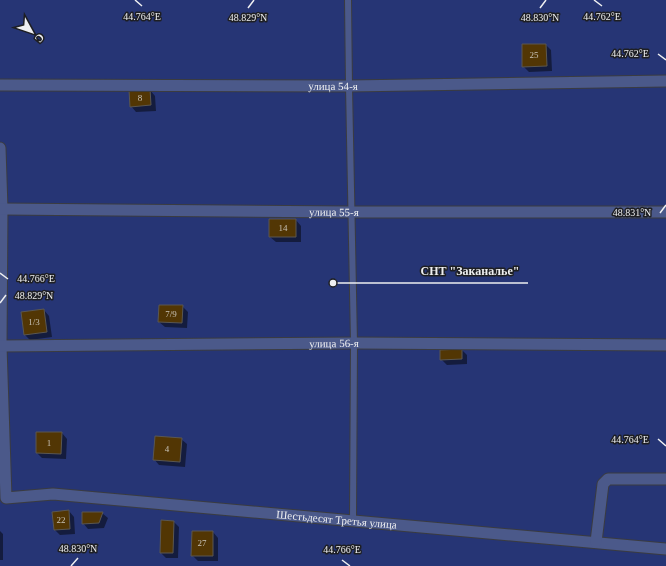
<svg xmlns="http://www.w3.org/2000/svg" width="666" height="566" font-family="Georgia,serif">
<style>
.green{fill:#263575}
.shadow{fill:#0007}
.building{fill:#523604;stroke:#5a5752}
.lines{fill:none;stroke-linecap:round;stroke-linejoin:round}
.service-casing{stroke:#3b3c40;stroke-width:8}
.minor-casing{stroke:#3b3c40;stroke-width:13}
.service{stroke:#4b598a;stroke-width:6}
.minor{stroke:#4b598a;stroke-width:11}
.ticks{fill:none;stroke:#eeeff1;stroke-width:1.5}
.labels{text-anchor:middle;stroke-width:3;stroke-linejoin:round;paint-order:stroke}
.number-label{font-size:9px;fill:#c7c1b6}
.street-label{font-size:11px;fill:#eeeff1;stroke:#1e1f23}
.ticks-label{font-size:10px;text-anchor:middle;fill:#eeeff1;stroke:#1e1f23;stroke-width:3;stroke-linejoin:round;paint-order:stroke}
.leader{fill:none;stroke:#eeeff1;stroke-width:1.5}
.callout-dot{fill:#eeeff1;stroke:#1e1f23;stroke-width:1.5}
.callout-label{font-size:12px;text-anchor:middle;font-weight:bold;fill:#eeeff1;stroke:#1e1f23;stroke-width:3;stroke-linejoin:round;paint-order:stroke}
</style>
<rect width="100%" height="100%" fill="#1e1f23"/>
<!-- green -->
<path class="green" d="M0,0H666V566H0Z"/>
<!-- shadow -->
<path class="shadow" d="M546,45L551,50L552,71L529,72L523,66Z
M150,90L155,96L156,111L136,112L131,106Z
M270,220H296L301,226V242H276L270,237Z
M182,306L188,312L187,328L165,327L159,322Z
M44,310L49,316L52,337L30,340L25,335Z
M462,350L467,355V364L447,365L441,359Z
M62,433L67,439L66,459L42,458L37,453Z
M181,439L187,444L185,467L159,465L154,459Z
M69,511L74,517L75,534L60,535L54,529Z
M102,513L108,518L104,528L88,529L83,523Z
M174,522L179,527L178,558H166L161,553Z
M0,531L3,534V560H0Z
M213,532L218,538V561H198L192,555Z"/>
<!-- building -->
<path class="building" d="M522,44H546L547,66L522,67Z
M150,89L151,105L130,107L129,90Z
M269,219H296V237H269Z
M159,305H183L182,323L158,322Z
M44,309L47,332L24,335L21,312Z
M462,349V359L440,360V350Z
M36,432H62L61,454L36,453Z
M155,436L182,438L180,462L153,460Z
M69,510L70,529L54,530L52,512Z
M82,512H103L99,523L82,524Z
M161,520L174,521L173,553H160Z
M192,531H213V556H191Z"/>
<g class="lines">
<!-- service casing -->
<g class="service-casing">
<path id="service" d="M348,0L349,86L354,343L353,520"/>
</g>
<!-- minor casing -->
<g class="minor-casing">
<g id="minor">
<path id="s1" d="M0,85L349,86L666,81"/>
<path id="s2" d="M0,148L2,209L1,346L6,498L53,494L666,549"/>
<path id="s3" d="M2,209L351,212H666"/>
<path id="s4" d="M1,346L354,343L666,345"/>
<path d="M596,542L603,484L608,479H666"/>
</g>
</g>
<!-- service -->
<use href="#service" class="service"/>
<!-- minor -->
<use href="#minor" class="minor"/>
</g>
<!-- ticks -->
<path class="ticks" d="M135,0L142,6M594,0L602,6M248,8L254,0M540,8L546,0M658,54L666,60M660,213L666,205M0,273L8,279M0,303L6,295M658,439L666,446M342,560L350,566M71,566L78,558"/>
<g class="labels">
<!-- number labels -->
<g class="number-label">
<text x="534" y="58">25</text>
<text x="140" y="101">8</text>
<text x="283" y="231">14</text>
<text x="171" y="317">7/9</text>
<text x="34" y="325">1/3</text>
<text x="49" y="446">1</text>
<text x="167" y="452">4</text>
<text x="61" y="523">22</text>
<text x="202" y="546">27</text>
</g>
<!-- street labels -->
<g class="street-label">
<text dy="4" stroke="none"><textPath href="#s1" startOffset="333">улица 54-я</textPath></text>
<text dy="4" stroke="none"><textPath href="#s3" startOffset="332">улица 55-я</textPath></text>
<text dy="4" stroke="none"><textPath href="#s4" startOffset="333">улица 56-я</textPath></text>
<text dy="4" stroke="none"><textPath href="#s2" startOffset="682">Шестьдесят Третья улица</textPath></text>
</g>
</g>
<g class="ticks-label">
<text x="142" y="20">44.764°E</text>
<text x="602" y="20">44.762°E</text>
<text x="248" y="21">48.829°N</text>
<text x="540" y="21">48.830°N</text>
<text x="630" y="57">44.762°E</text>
<text x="632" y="216">48.831°N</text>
<text x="36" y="282">44.766°E</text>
<text x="34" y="299">48.829°N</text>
<text x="630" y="443">44.764°E</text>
<text x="78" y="552">48.830°N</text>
<text x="342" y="553">44.766°E</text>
</g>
<!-- callouts -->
<path class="leader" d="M333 283L413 283H528"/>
<circle class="callout-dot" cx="333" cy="283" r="4"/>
<g class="callout-label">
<text x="470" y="275">СНТ "Заканалье"</text>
</g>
<!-- north arrow -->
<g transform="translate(32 32) rotate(130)" stroke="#1e1f23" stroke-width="3" paint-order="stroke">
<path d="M0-3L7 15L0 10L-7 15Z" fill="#eeeff1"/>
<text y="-6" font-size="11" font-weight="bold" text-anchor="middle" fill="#eeeff1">С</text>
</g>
</svg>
